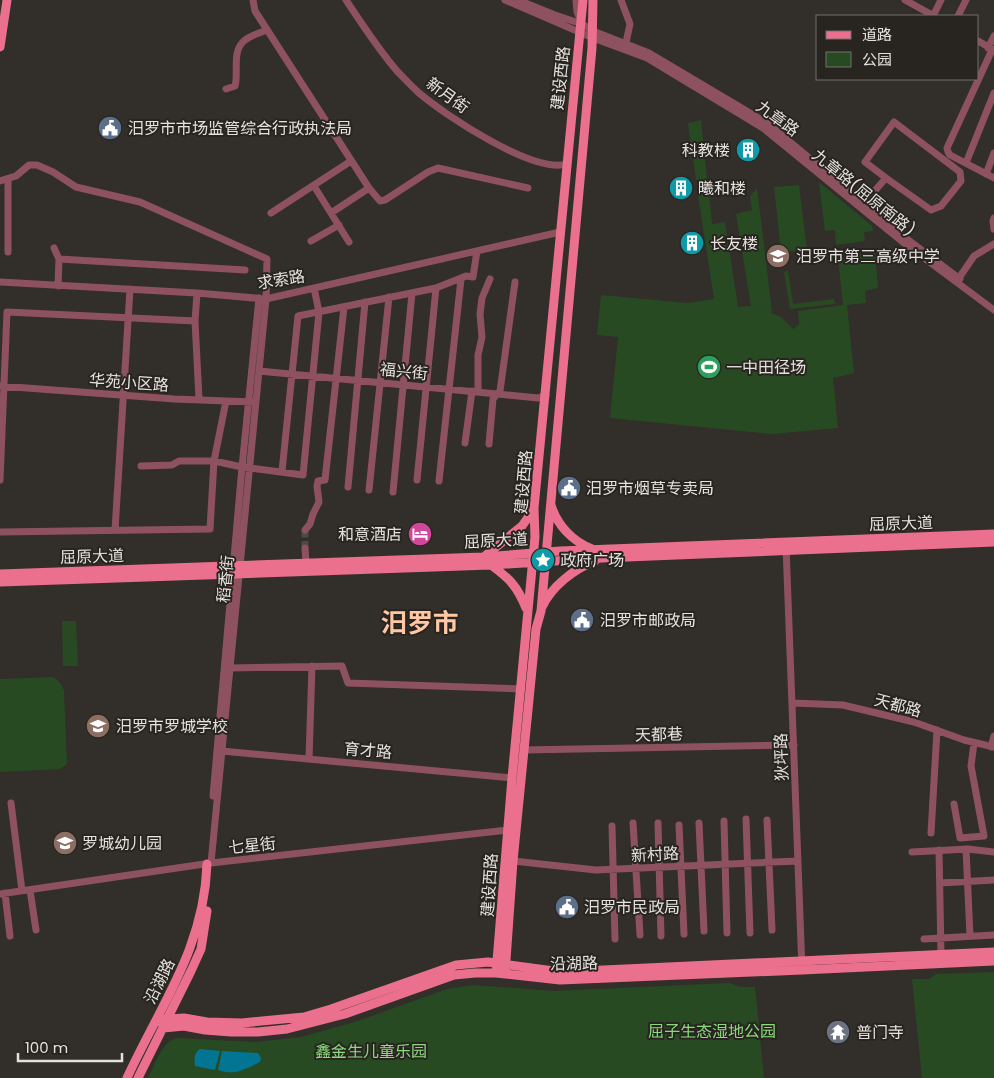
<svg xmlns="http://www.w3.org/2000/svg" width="994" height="1078" font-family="Poppins,'Noto Sans SC',sans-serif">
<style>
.green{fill:#284a23}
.water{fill:#017591}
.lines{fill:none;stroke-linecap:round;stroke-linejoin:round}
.minor-tunnel{stroke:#4d4945;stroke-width:7;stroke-dasharray:7 3.5;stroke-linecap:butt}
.minor{stroke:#8e525f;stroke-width:7}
.major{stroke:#ea708d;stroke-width:9}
.labels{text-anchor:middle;stroke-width:4;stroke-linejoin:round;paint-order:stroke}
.street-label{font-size:16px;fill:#e4e1de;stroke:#282420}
.poi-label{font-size:16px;fill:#e4e1de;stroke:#282420;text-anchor:start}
.park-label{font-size:16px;fill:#8ada7c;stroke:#282420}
.town-label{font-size:26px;font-weight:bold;fill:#ffc7a3;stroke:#282420}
</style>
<rect width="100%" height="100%" fill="#322e2a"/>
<!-- green -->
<path class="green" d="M701,120L707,179L696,180L688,123Z
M819,182L872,226L873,231L864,232L865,241L836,245L835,230L825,231Z
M799,185L807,250L781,252L774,187Z
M757,188L772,312L771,313L781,317L793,329L799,324L798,311L843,305L838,258L875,253L878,288L865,291L866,303L847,305L854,373L833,378L838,428L772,434L610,418L618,337L597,335L601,295L687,303L714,299L698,195L709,194L712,224L725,222L738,307L751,306L736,214L752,210L750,196Z
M788,271L793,304L834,299L835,304L790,309L784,272Z
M62,621H76L78,666H63Z
M52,677C59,680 62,684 64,691L67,764L60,769L0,772V679Z
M994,972V1078H922L912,979H929L936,974Z
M729,983L740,987H755L764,1078H148C155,1065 161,1043 176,1038L256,1042L301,1037L358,1021L447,989L473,985L554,991Z"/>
<!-- water -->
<path class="water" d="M200,1049L220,1051L215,1070L195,1066C194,1059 194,1053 200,1049Z
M222,1051L258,1053L261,1058L260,1062C245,1069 235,1076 218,1070Z"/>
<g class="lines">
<!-- minor-tunnel -->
<path class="minor-tunnel" d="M305,548V530"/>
<!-- minor -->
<path class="minor" d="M253,0L255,11L369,188L380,201L385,200L428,172L438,168L528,188
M346,0C362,24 378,49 397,71C404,78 411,86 419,93C445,115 533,174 567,164
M505,0L593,38L647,58L763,128L904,243L994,310
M518,0L555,15L582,24L593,31L649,53L767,123L907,239L960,279
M576,0L577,12L581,21
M621,0L630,24L625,47
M905,0L934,16
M933,16L941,0
M958,16L966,0
M978,41L994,50
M988,48L994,36
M992,50L947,148L948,152L950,155L994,178
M226,89L235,86C239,72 231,51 245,40C251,35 260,33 267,30
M966,163L994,93
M986,174L994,153
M8,179V252
M0,181L16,176L29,165H37L53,172L76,187L140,202L267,259L266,299L211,863
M314,186L349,242
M864,203L886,178L865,162L894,122L960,172L961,181L941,206L931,210L886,178
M271,213L351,161
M331,213L369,188
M994,218L993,221L994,229
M311,241L339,225
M54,248L59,259L58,286
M59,259L245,270
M959,278L974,256L994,244
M0,282L197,293L266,299L560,232
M197,293L195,321L199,399
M259,371L538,398L546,395
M0,386L174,399L253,402
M478,392V355L482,337L480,314L482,298L490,279
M465,443L472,391
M489,444L493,399L500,391L515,282
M141,466L172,465L179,461H214L242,467L303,475L319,312L314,288
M282,471L298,316L436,288L466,276L473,277L477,251
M0,480L7,312L195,321
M417,480L436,288
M439,481L461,279
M348,487L365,302
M369,490L389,297
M393,492L412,293
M115,530L130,289
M305,530L310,524L313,514L319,502L317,486L318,481L325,480L344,307
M0,532L210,529L214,461L226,401
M786,546L802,970
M305,548L306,563
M230,668L342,666L348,683L521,689
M793,703L843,705L914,722L964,740L994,747
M991,747L994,736
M524,750L794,745
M222,751L512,778
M309,759L312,666
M213,796L242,467L259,298
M11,803L22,891
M954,804L960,838L984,836L971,766L974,743
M746,819L750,933
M767,820L772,930
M724,821L727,933
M633,823L640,935
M658,823L661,936
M699,823L704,931
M679,825L684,934
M612,826L615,939
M931,833L937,730
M966,849L970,936
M939,850L941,954
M912,852L968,849L994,852
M513,861L596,870L798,861
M940,883L994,880
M30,890L36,930
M5,893L10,936
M0,894L211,863L508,830
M924,939L994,935"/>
<!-- major -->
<path class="major" d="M0,47L7,0
M551,505C557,525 572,541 592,549
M485,556L522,526L534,509
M491,565C510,579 517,586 526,608
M0,574L484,557L560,551L994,534
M0,582L491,565L602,558L994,542
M542,607C552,586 574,569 595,561
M496,973L512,778L535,537L534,508L583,0
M505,974L513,861L536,629L541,611L592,48L593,0
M155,1022L168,1019L184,1018L207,1022L242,1023L304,1017L331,1009L456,965L488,962L561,972L994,952
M163,1028L184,1026L205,1030L231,1032H258L287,1029L345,1014L454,975L475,973H496L560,980L802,970L994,961
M127,1078C161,1004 204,949 207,864
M138,1078L191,971L201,949L207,911"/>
</g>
<!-- icons -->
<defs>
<g id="civic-disc" transform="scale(1.25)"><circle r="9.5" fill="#5c6f8a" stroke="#282420"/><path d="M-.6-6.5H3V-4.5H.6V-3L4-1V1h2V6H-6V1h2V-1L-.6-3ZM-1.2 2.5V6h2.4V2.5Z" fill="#fff"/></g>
<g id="building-disc" transform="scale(1.25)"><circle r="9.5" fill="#0f9aa8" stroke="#282420"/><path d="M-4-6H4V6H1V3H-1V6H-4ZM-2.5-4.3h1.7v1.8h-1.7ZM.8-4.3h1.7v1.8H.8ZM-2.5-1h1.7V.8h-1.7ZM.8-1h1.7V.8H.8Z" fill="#fff"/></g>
<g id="school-disc" transform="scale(1.25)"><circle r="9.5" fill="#8d6e63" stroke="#282420"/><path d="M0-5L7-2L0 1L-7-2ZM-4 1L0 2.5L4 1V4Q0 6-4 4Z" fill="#fff"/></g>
<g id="stadium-disc" transform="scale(1.25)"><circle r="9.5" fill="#2e9e5b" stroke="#282420"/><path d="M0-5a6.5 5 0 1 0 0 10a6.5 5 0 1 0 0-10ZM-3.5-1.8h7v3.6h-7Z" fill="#fff"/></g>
<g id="hotel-disc" transform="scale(1.25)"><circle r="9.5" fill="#d1479c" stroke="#282420"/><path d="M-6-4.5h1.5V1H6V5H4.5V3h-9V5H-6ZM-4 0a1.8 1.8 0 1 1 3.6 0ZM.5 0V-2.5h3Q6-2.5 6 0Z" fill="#fff"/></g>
<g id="sight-disc" transform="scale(1.25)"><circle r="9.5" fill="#0f9aa8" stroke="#282420"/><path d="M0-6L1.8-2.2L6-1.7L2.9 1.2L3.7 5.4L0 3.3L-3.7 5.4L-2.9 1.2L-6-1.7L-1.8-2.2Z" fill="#fff"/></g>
<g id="temple-disc" transform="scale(1.25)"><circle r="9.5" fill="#6b7280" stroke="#282420"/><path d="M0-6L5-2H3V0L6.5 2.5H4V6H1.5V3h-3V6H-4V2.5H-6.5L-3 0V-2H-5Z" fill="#fff"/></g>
</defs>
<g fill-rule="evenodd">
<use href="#civic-disc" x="110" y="128"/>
<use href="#building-disc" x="748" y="150"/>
<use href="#building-disc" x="681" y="188"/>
<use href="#building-disc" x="692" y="243"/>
<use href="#school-disc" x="778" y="256"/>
<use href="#stadium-disc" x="709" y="367"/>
<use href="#civic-disc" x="569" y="488"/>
<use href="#hotel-disc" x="420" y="534"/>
<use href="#sight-disc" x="543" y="560"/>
<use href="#civic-disc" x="582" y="620"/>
<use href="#school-disc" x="98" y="726"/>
<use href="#school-disc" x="65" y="843"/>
<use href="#civic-disc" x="567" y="907"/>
<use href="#temple-disc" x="838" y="1032"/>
</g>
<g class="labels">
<!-- street labels -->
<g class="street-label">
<text transform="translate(560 78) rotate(-84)" y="6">建设西路</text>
<text transform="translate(448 95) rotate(36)" y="6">新月街</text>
<text transform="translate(778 118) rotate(36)" y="6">九章路</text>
<text transform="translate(864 192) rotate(39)" y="6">九章路(屈原南路)</text>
<text transform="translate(281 279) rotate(-9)" y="6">求索路</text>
<text transform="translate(404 371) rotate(6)" y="6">福兴街</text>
<text transform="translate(129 382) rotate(4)" y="6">华苑小区路</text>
<text transform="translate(523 482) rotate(-85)" y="6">建设西路</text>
<text transform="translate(901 523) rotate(-2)" y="6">屈原大道</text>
<text transform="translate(496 540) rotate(-3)" y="6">屈原大道</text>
<text transform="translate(92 556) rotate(-2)" y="6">屈原大道</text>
<text transform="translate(225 579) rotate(-84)" y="6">稻香街</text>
<text transform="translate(898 705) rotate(15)" y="6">天都路</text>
<text transform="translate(659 734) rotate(-1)" y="6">天都巷</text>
<text transform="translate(368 750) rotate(5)" y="6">育才路</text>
<text transform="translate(781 757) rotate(-92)" y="6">狄坪路</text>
<text transform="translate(252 845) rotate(-6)" y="6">七星街</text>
<text transform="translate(655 854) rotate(-3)" y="6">新村路</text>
<text transform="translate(489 885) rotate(-86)" y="6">建设西路</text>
<text transform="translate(574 963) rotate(-1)" y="6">沿湖路</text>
<text transform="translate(159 981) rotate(-64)" y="6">沿湖路</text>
</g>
<!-- poi labels -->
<g class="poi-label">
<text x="128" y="134">汨罗市市场监管综合行政执法局</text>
<text x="730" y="156" text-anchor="end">科教楼</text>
<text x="698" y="194">曦和楼</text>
<text x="710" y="249">长友楼</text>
<text x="796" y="262">汨罗市第三高级中学</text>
<text x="726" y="373">一中田径场</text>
<text x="586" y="494">汨罗市烟草专卖局</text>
<text x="402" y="540" text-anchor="end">和意酒店</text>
<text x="560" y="566">政府广场</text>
<text x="600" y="626">汨罗市邮政局</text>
<text x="116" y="732">汨罗市罗城学校</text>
<text x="82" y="849">罗城幼儿园</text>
<text x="584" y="913">汨罗市民政局</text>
<text x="856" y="1038">普门寺</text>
</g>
<!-- park labels -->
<g class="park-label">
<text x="712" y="1037">屈子生态湿地公园</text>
<text x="371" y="1057">鑫金生儿童乐园</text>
</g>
<!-- town labels -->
<g class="town-label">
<text x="420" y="632">汨罗市</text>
</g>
</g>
<!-- legend -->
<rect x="816" y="15" width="162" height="65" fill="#282420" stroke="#73706c"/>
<rect x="826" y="31" width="25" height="8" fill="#ea708d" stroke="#73706c"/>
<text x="862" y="40" font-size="15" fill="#e4e1de">道路</text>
<rect x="826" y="52" width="25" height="15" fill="#284a23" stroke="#73706c"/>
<text x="862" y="65" font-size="15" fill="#e4e1de">公园</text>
<!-- scale -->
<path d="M18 1053v8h104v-8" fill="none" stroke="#e4e1de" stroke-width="2.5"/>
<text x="25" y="1053" font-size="15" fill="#e4e1de" stroke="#282420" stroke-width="4" paint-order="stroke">100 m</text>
</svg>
